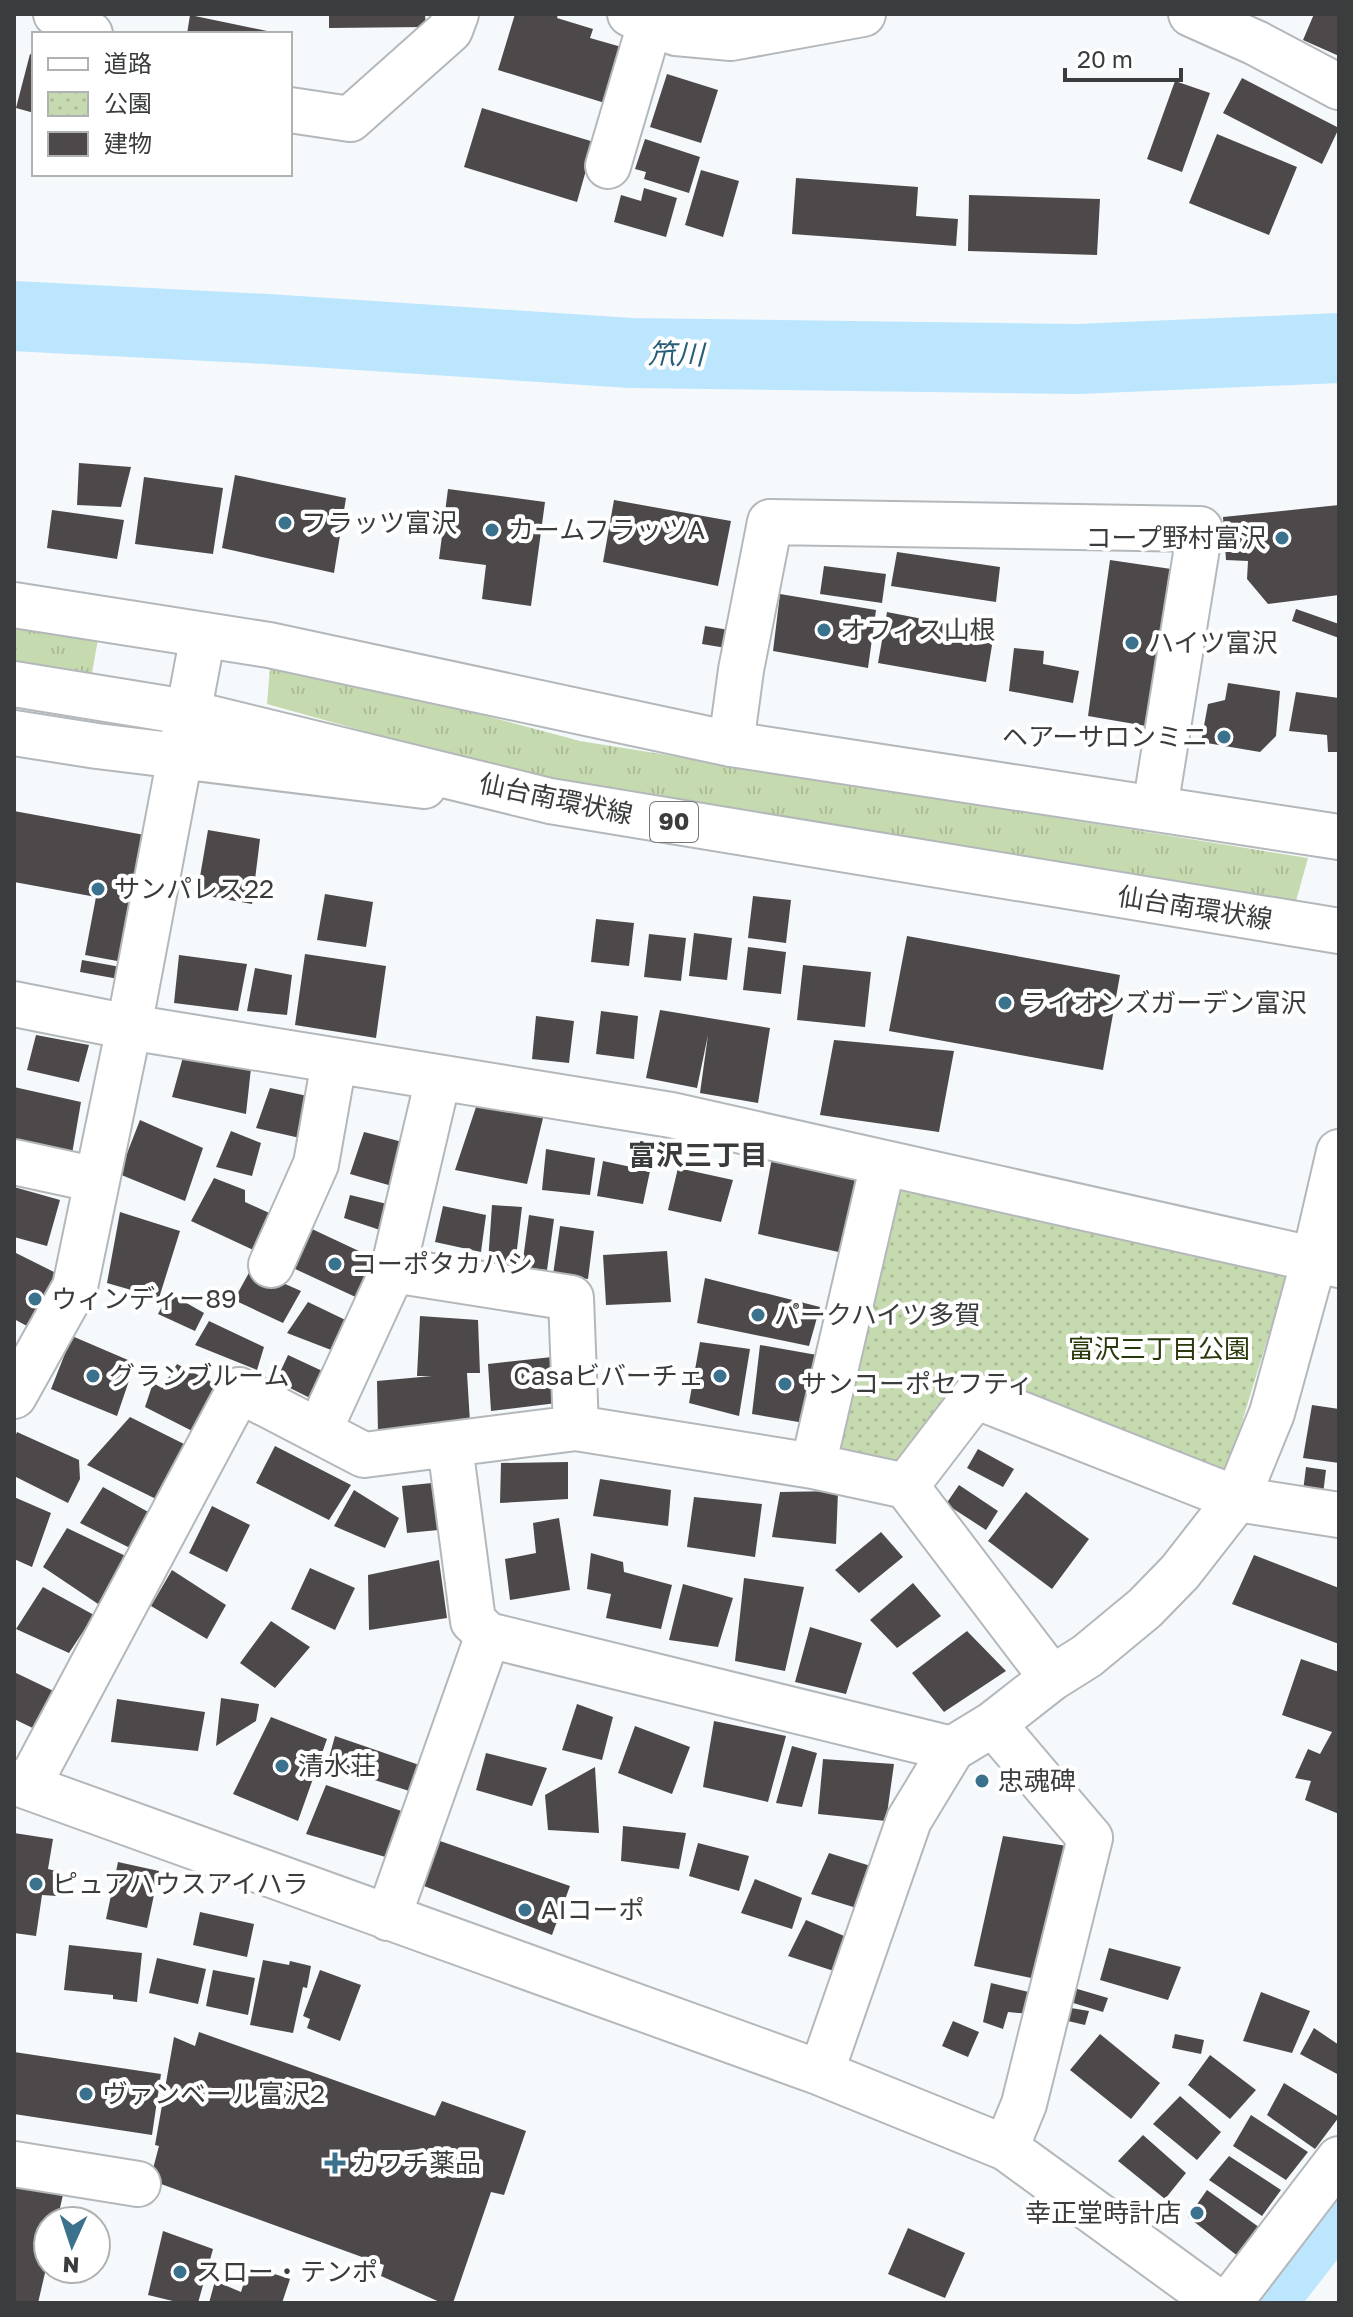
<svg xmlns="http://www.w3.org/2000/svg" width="1353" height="2317" font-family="'Golos Text','Noto Sans JP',sans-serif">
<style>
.grass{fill:url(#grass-tufts)}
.park{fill:url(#park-dots)}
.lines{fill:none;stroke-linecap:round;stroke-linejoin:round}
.river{stroke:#bce6fe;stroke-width:70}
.building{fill:#4d494b}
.minor-casing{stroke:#b4b8bb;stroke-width:48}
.major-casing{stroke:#b4b8bb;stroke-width:48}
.minor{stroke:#fff;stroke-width:44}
.major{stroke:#fff;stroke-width:44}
.poi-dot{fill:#3a718c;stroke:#fff;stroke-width:3}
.labels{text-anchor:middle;stroke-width:8;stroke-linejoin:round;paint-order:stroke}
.shield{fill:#fff;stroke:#757677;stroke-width:2}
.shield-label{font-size:24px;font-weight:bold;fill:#3a3c3d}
.poi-label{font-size:26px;fill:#3a3c3d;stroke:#fff;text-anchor:start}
.street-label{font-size:26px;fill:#3a3c3d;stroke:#fff}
.park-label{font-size:26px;fill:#28390b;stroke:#fff}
.water-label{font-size:28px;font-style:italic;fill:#275d78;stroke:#fff}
.neighbourhood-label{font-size:28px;font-weight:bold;fill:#3a3c3d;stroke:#fff}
</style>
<defs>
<pattern id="grass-tufts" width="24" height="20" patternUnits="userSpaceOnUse" patternTransform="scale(2)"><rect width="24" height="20" fill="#c6daaf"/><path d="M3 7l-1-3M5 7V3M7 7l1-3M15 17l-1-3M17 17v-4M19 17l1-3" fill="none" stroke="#abbc97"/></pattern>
<pattern id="park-dots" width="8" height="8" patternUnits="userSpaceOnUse" patternTransform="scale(2)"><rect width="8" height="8" fill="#c6daaf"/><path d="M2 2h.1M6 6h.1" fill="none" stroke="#abbc97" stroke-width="1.8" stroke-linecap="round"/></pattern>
</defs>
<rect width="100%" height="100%" fill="#f5f9fc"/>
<!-- grass -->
<path class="grass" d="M14,625L98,639L92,673L14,661Z
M270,668L347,679L580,741L1308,858L1296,901L639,799L514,773L267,704Z"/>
<!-- park -->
<path class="park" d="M898,1189L1287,1275L1224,1481L966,1384L900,1469L831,1450Z"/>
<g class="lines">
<!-- river -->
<path class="river" d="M14,316L267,329L631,353L1078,359L1339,348
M1259,2303L1339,2201"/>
</g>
<!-- building -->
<path class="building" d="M329,14H425L426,27L329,28Z
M515,14H558L557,18L593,29L590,38L625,48L608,104L498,70Z
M1314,14H1339V56L1303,40Z
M190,15L267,31L266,34H187Z
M30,54L34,55V113L16,108Z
M667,74L718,90L701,143L650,127Z
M1242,78L1339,128L1322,164L1223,113Z
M1175,81L1210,93L1182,172L1147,159Z
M482,108L594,142L577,202L464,167Z
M1217,134L1297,167L1269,235L1189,203Z
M645,139L700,157L689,193L644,179L646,172L635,169Z
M701,170L739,181L723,237L685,225Z
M796,178L918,187L916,216L958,219L956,246L792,234Z
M644,188L677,198L666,237L614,222L621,195L641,201Z
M969,195L1100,199L1097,255L968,251Z
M79,463L131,467L121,507L77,505Z
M235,475L346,498L334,573L222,548Z
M144,477L223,488L213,554L135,544Z
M448,489L545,502L531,606L482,599L486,565L439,559Z
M614,500L731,521L718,586L603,562Z
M1339,505V595L1268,604L1247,579L1248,561L1226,560L1223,517Z
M52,510L124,520L117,559L47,548Z
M897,552L1000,567L996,602L891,586Z
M1110,560L1178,570L1152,727L1088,716Z
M824,566L886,574L882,603L820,594Z
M780,594L876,610L868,668L773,651Z
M1296,609L1339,624V638L1292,621Z
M887,612L994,633L986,682L878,663Z
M705,626L735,631L732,649L702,644Z
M1014,648L1044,651L1043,664L1079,671L1073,703L1009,691Z
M1228,683L1280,691L1276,736L1260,752L1201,742L1208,704L1225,700Z
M1296,692L1339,698V752H1328L1327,735L1289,731Z
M14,811L150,836L128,963L85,955L96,897L14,882Z
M208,830L260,839L252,904L197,894Z
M325,894L373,902L366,947L317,940Z
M753,896L791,900L786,943L748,938Z
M596,919L634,923L629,966L591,962Z
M694,933L732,938L727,980L689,976Z
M649,934L686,938L681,981L644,977Z
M907,936L1120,975L1103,1070L889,1031Z
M748,947L786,952L781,994L743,990Z
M305,954L386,966L376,1038L295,1025Z
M179,955L247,964L238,1011L174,1003Z
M82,960L126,968L124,980L80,972Z
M803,965L871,972L865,1027L797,1020Z
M255,968L292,975L287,1015L247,1011Z
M660,1010L770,1028L758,1103L700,1093L708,1035L697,1088L646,1078Z
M601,1011L638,1016L634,1059L596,1054Z
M536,1016L574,1021L569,1063L532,1059Z
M36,1035L89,1045L79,1082L27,1070Z
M834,1040L954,1051L939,1132L820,1115Z
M183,1057L251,1068L246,1114L172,1097Z
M14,1087L81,1102L72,1154L14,1143Z
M270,1088L317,1098L313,1141L256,1128Z
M477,1104L544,1114L527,1184L455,1170Z
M140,1120L203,1148L185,1201L119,1174Z
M231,1131L261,1143L252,1176L216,1167Z
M364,1132L414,1145L406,1190L350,1174Z
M774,1147L867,1170L843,1253L758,1234Z
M546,1149L595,1158L590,1195L542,1190Z
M603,1161L650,1171L643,1204L597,1196Z
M678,1168L733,1180L721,1222L668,1210Z
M214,1178L245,1190V1202L278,1217L260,1253L191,1221Z
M14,1187L60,1200L47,1246L14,1237Z
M350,1195L387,1204L383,1231L344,1218Z
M492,1205L522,1207L515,1266L488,1262Z
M443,1206L486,1215L481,1252L435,1242Z
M120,1212L180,1231L159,1298L107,1283Z
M529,1215L554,1219L547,1270L522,1267Z
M560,1226L594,1231L588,1279L553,1275Z
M312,1229L378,1260L362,1300L293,1268Z
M667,1251L671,1302L606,1305L603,1255Z
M14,1252L66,1278L38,1332L14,1319Z
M251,1269L301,1291L283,1323L234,1300Z
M705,1278L820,1307L809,1346L697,1323Z
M169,1293L204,1313L195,1331L158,1314Z
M308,1302L358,1326L339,1353L287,1333Z
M420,1316L478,1320L480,1373H467L470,1422L378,1434L377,1381L432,1376H417Z
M209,1321L264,1347L257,1370L195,1345Z
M72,1336L135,1363L117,1416L51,1389Z
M700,1342L750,1349L739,1416L689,1403Z
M760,1345L817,1355L810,1424L752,1414Z
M288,1355L331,1375L318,1402L276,1381Z
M552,1357L557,1403L491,1411L488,1364Z
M177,1364L225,1389L202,1436L145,1407L153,1383L162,1388Z
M1312,1405L1339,1409V1463L1303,1458Z
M130,1417L186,1445L156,1499L87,1465Z
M17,1432L79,1460L80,1479L68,1503L14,1476V1439Z
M275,1446L351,1485L329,1520L256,1483Z
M978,1449L1014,1469L1003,1487L967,1468Z
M568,1462V1499L500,1503L501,1463Z
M1306,1467L1326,1470L1323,1494L1303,1491Z
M600,1479L671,1490L668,1526L593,1516Z
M442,1482L449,1529L407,1533L402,1486Z
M959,1485L998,1511L986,1530L946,1504Z
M103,1487L152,1514L134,1550L80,1523Z
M354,1490L399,1518L385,1548L334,1526Z
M838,1491L836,1544L772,1537L780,1492Z
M1026,1492L1089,1539L1052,1589L988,1541Z
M14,1497L51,1513L32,1567L14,1559Z
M694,1497L762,1504L755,1557L687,1547Z
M212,1506L250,1525L227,1572L189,1553Z
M559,1518L570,1590L510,1600L505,1559L536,1553L533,1523Z
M67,1528L134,1560L110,1612L43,1567Z
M881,1532L903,1557L859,1593L835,1570Z
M591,1553L623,1562L624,1572L672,1585L661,1629L606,1618L611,1594L587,1589Z
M1254,1555L1339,1588V1644L1232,1604Z
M439,1560L447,1618L369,1630L368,1575Z
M310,1568L355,1588L335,1630L291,1609Z
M172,1570L226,1605L207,1639L151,1606Z
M744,1578L804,1587L785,1671L735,1661Z
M913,1583L941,1616L897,1648L870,1620Z
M683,1584L733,1598L718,1647L669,1640Z
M43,1587L94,1615L69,1653L16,1629Z
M271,1621L310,1647L275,1688L240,1663Z
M810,1627L862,1643L846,1694L795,1682Z
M967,1631L1006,1671L944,1712L912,1673Z
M1301,1659L1339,1672V1814L1305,1800L1311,1781L1295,1778L1308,1749L1320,1754L1332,1732L1282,1715Z
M14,1672L64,1696L45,1734L14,1719Z
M221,1698L259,1704L256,1721L216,1746Z
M117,1699L205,1712L198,1751L111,1742Z
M577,1704L613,1717L602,1760L562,1750Z
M271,1717L327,1739L298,1821L233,1794Z
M714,1721L786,1736L768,1802L703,1787Z
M635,1726L690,1747L672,1794L618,1773Z
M335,1736L428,1768L422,1795L327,1765Z
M792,1746L817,1753L802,1807L776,1803Z
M486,1753L547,1768L532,1806L476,1790Z
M823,1759L894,1764L886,1821L818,1814Z
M595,1767L599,1833L548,1830L545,1795Z
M326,1785L413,1815L396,1860L306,1834Z
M623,1826L686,1833L679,1869L621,1861Z
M14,1833L53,1839L48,1869L60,1872L57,1896L42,1895L36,1936L14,1933Z
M1003,1836L1067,1846L1036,1979L974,1966Z
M440,1841L570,1886L552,1935L424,1886Z
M698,1843L749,1856L739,1891L689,1876Z
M829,1853L877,1868L863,1910L811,1894Z
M118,1862L159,1871L147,1928L106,1919Z
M755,1879L802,1898L792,1929L741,1913Z
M200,1912L254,1924L247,1957L193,1945Z
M806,1920L849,1938L843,1974L788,1956Z
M69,1945L142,1953L137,2002L113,1999V1995L64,1990Z
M1109,1948L1181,1967L1168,2000L1100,1980Z
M157,1958L206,1969L198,2004L149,1993Z
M263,1960L289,1965L290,1961L311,1966L307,1988L303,1987L293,2033L250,2025Z
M213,1970L255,1978L248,2015L206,2006Z
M320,1970L361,1985L340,2041L307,2028L310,2019L303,2016Z
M991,1983L1033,1993L1030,2014L1008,2012L1003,2029L983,2022Z
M1074,1988L1108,1998L1103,2012L1070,2002Z
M1261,1992L1310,2011L1292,2053L1243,2041Z
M1071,2008L1089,2011L1085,2025L1068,2021Z
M953,2021L979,2032L968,2057L942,2046Z
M1314,2028L1339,2045V2075L1300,2054Z
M199,2032L435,2116L442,2101L526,2131L504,2195L491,2192L453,2303H442L381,2276L384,2265L150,2180L159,2146L155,2145L174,2037L195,2046Z
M1100,2034L1160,2083L1131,2119L1070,2070Z
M1175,2034L1204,2040L1201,2054L1172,2048Z
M14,2052L161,2074L152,2135L14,2114Z
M1210,2055L1256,2090L1230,2119L1188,2085Z
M1284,2083L1339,2117L1315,2149L1267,2115Z
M1180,2096L1221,2132L1197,2160L1153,2124Z
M1251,2115L1308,2152L1286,2180L1233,2146Z
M1143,2135L1186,2173L1165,2199L1118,2161Z
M1229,2156L1281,2190L1262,2216L1209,2180Z
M14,2185L65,2186L57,2221H48V2260L38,2303H14Z
M1207,2190L1263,2230L1239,2257L1188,2217Z
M908,2228L965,2253L945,2298L888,2274Z
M163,2231L213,2249L198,2303H181L148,2295Z
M249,2266L290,2279L282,2303H209L215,2281L241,2292Z"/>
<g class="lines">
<!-- minor casing -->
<g class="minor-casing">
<path id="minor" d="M56,14L90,34
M630,14L676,33L731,38L863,14
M1191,14L1256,43L1339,87
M290,110L350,119L450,30L456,14
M608,166L650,24
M14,733L97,746L424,786
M731,744L741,670L770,522L1200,529L1155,808
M14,1004L129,1027L671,1115L1339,1265
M14,1162L97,1180
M271,1265L316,1164L334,1062
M393,1270L571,1298L576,1428
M14,1396L75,1287L129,1027L203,635
M319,1431L393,1270L438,1079
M813,1466L883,1164
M906,1486L975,1396L1237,1499L1339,1515
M488,1635L952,1749
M993,1724L1090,1838L1024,2104L1006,2148
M14,1782L821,2073L1006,2148L1219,2303
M28,1786L239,1390L364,1455L576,1428L813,1466L906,1486L1052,1678
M388,1918L488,1635L473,1621L450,1446
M821,2073L909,1820L952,1749L993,1724L1052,1678L1087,1656L1145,1608L1180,1572L1237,1499L1272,1413L1314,1260L1339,1152
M14,2164L138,2184
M1229,2303L1339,2159"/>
</g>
<!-- major casing -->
<g class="major-casing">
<path id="major" d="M14,605L269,645L731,744L1339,837
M14,684L186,712L550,801L1339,931"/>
</g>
<!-- minor -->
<use href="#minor" class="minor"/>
<!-- major -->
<use href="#major" class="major"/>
</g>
<!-- markers -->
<g class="poi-dot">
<circle cx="285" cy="523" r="8"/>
<circle cx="492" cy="530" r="8"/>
<circle cx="1282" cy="538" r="8"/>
<circle cx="824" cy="630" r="8"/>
<circle cx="1132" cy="643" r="8"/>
<circle cx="1224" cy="737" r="8"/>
<circle cx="98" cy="889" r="8"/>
<circle cx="1005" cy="1003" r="8"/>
<circle cx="335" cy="1264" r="8"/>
<circle cx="35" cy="1299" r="8"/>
<circle cx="758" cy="1315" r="8"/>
<circle cx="93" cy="1376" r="8"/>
<circle cx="720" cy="1376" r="8"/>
<circle cx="785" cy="1384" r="8"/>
<circle cx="282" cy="1766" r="8"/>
<circle cx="982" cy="1781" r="8"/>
<circle cx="36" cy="1884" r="8"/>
<circle cx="525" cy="1910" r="8"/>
<circle cx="86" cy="2094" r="8"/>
<path d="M331 2151h8v8h8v8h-8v8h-8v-8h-8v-8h8z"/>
<circle cx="1197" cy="2213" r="8"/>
<circle cx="180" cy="2272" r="8"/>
</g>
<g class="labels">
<!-- shield labels -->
<rect class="shield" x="650" y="802" width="48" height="40" rx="6"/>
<g class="shield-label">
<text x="674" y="830">90</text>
</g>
<!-- poi labels -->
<g class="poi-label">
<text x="301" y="532">フラッツ富沢</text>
<text x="508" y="539">カームフラッツA</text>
<text x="1266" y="547" text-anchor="end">コープ野村富沢</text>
<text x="840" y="639">オフィス山根</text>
<text x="1148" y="652">ハイツ富沢</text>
<text x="1208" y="746" text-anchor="end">ヘアーサロンミニ</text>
<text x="114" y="898">サンパレス22</text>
<text x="1021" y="1012">ライオンズガーデン富沢</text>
<text x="351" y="1273">コーポタカハシ</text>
<text x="51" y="1308">ウィンディー89</text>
<text x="774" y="1324">パークハイツ多賀</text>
<text x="109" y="1385">グランブルーム</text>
<text x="704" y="1385" text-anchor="end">Casaビバーチェ</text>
<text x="801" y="1393">サンコーポセフティ</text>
<text x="298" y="1775">清水荘</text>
<text x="998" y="1790">忠魂碑</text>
<text x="52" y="1893">ピュアハウスアイハラ</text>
<text x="541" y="1919">AIコーポ</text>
<text x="102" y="2103">ヴァンベール富沢2</text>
<text x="351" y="2172">カワチ薬品</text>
<text x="1181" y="2222" text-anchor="end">幸正堂時計店</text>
<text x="196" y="2281">スロー・テンポ</text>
</g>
<!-- street labels -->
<g class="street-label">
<text transform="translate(556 799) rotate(12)" y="9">仙台南環状線</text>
<text transform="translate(1195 908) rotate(9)" y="9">仙台南環状線</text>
</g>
<!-- park labels -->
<g class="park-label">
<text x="1159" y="1358">富沢三丁目公園</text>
</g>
<!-- water labels -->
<g class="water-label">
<text transform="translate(676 354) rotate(1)" y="10">笊川</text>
</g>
<!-- neighbourhood labels -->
<g class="neighbourhood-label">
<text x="698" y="1165">富沢三丁目</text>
</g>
</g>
<!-- border -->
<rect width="1353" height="2317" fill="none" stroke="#3a3c3d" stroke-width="32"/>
<!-- legend -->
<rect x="32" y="32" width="260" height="144" fill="#ffffff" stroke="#b0b1b1" stroke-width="2"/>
<rect x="48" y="58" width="40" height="12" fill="#ffffff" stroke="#b0b1b1" stroke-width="2"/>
<text x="104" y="72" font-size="24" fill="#3a3c3d">道路</text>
<rect x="48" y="92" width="40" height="24" fill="url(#park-dots)" stroke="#b0b1b1" stroke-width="2"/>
<text x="104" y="112" font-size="24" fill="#3a3c3d">公園</text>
<rect x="48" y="132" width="40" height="24" fill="#4d494b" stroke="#b0b1b1" stroke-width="2"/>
<text x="104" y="152" font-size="24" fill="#3a3c3d">建物</text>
<!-- north arrow -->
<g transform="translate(72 2245) rotate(183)"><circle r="38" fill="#ffffff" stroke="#b0b1b1" stroke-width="2"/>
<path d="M0-6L14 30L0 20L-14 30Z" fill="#3a718c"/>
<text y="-12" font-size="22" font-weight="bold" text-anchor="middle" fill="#3a3c3d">N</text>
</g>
<!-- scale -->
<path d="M1065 68v12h116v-12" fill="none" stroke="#3a3c3d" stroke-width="4"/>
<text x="1077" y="68" font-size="24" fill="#3a3c3d" stroke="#ffffff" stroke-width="6" paint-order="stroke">20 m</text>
</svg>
